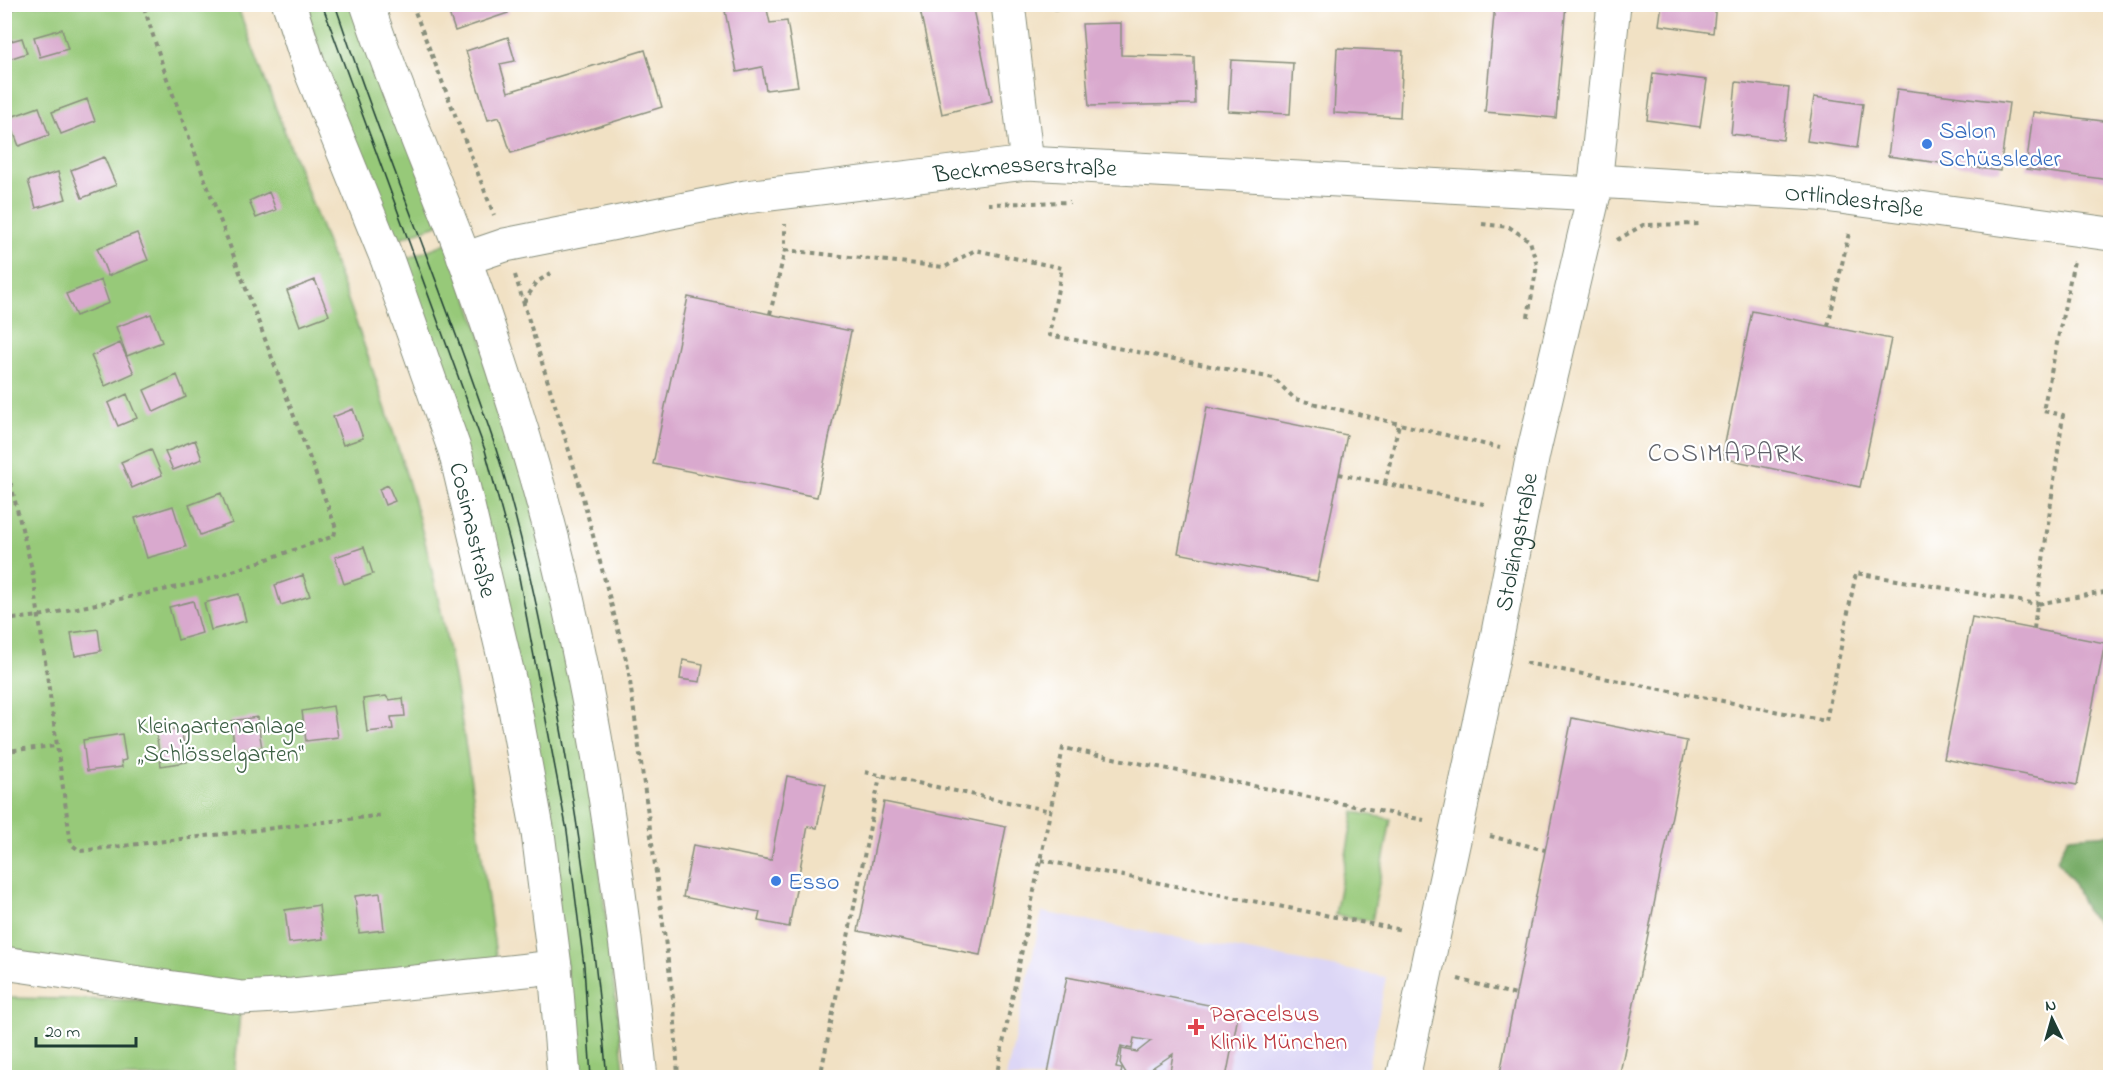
<svg xmlns="http://www.w3.org/2000/svg" width="2115" height="1082" font-family="'Indie Flower',sans-serif">
<style>
.built{fill:#dcd6f6}
.green{fill:#97c979;stroke:#5b8356;stroke-width:1.5}
.forest{fill:#79ad69;stroke:#4c754e;stroke-width:1.5}
.building{fill:#d9a9ce}
.lines{fill:none;stroke-linecap:round;stroke-linejoin:round}
.minor-casing{stroke:#888f7c;stroke-width:35}
.major-casing{stroke:#888f7c;stroke-width:35}
.path{stroke:#888f7c;stroke-width:4;stroke-dasharray:4.5 4.5;stroke-linecap:butt}
.minor{stroke:#fff;stroke-width:33}
.major{stroke:#fff;stroke-width:33}
.tram{stroke:#1f3d34;stroke-width:1.5}
.shop-dot{fill:#3f7fe0;stroke:#fff;stroke-width:2}
.health-dot{fill:#e0444e;stroke:#fff;stroke-width:2}
.labels{text-anchor:middle;stroke-width:4.5;stroke-linejoin:round;paint-order:stroke}
.shop-label{font-size:24px;fill:#366cbe;stroke:#fff;text-anchor:start}
.street-label{font-size:24px;fill:#1f3d34;stroke:#fff}
.park-label{font-size:24px;fill:#3d6045;stroke:#fff}
.health-label{font-size:24px;fill:#be3a42;stroke:#fff;text-anchor:start}
.neighbourhood-label{font-size:26px;letter-spacing:1.5px;fill:#60636a;stroke:#fff}
</style>
<rect width="100%" height="100%" fill="#fff"/>
<filter id="ink" filterUnits="userSpaceOnUse"><feTurbulence type="fractalNoise" baseFrequency=".0167" numOctaves="2"/><feDisplacementMap in="SourceGraphic" scale="12" xChannelSelector="R" yChannelSelector="G"/><feConvolveMatrix kernelMatrix="1 2 1 2 8 2 1 2 1" color-interpolation-filters="sRGB"/></filter>
<filter id="wash" filterUnits="userSpaceOnUse"><feTurbulence type="fractalNoise" baseFrequency=".008" numOctaves="4" result="noise"/><feDisplacementMap in="SourceGraphic" scale="24" xChannelSelector="R" yChannelSelector="G"/><feGaussianBlur stdDeviation="1.35" result="paint"/><feColorMatrix in="noise" values="0 0 0 0 0 0 0 0 0 0 0 0 0 0 0 0 0 1.4 0 .05"/><feComposite in="paint" operator="in"/></filter>
<g filter="url(#wash)">
<rect width="100%" height="100%" fill="#f1e1c4"/>
<!-- built -->
<path class="built" d="M1042,912L1386,977L1366,1077L1006,1078Z"/>
<!-- green -->
<path class="green" d="M4,5H237C299,174 373,349 420,523C459,669 476,820 498,969L293,991L5,962Z
M304,5H358L440,224L394,240L342,112Z
M449,242L524,464L583,728L625,1077H575L566,964L401,261Z
M1354,812L1391,819L1372,921L1335,915Z
M5,998L241,1002L234,1077L5,1078Z"/>
<!-- forest -->
<path class="forest" d="M2110,834V933L2087,913L2073,881L2057,860L2068,837Z"/>
<g id="blocks">
<!-- building -->
<path class="building" d="M4,4H17L18,8L4,12Z
M446,4H505L508,13L455,31Z
M959,4H972L992,101L942,114L920,10Z
M1054,4H1079V6L1055,10Z
M1495,4H1566L1556,118L1485,112Z
M1662,4H1716L1713,33L1659,25Z
M766,5L770,23L787,21L798,86L766,90L762,67L737,72L725,11Z
M1121,23V55L1194,57L1195,104L1089,106L1082,24Z
M62,29L68,49L40,57L34,37Z
M508,37L515,61L500,64L508,92L645,50L662,107L511,153L499,117L488,120L466,51Z
M22,38L27,53L6,60L4,43Z
M1337,48L1403,51L1400,117L1334,113Z
M1231,60L1293,63L1290,114L1228,111Z
M1653,73L1707,80L1700,127L1647,120Z
M1736,82L1789,88L1783,140L1731,134Z
M1897,89L2009,103L2000,171L1888,156Z
M1814,97L1863,104L1857,148L1807,141Z
M87,99L95,121L61,134L52,112Z
M39,107L49,135L19,146L8,118Z
M2033,112L2110,122V180L2026,169Z
M104,157L116,185L82,198L71,170Z
M58,172L66,199L36,208L28,181Z
M269,192L276,210L256,218L249,201Z
M137,233L148,260L108,276L97,248Z
M101,280L109,303L76,316L66,294Z
M315,280L329,315L300,326L287,291Z
M688,297L851,331L817,497L653,464Z
M1752,311L1891,339L1860,487L1722,458Z
M151,314L162,342L127,356L116,327Z
M120,343L134,373L105,386L91,356Z
M177,375L186,397L154,412L144,390Z
M127,394L137,418L118,426L108,403Z
M1207,407L1347,435L1317,581L1178,553Z
M353,409L363,438L343,445L333,417Z
M195,440L202,459L173,470L165,452Z
M151,449L162,475L132,488L121,462Z
M388,485L395,501L385,505L379,489Z
M221,493L232,523L200,535L189,505Z
M173,506L186,547L147,558L135,518Z
M364,547L373,574L344,584L335,557Z
M303,575L310,596L281,605L275,585Z
M239,594L246,621L211,630L204,603Z
M193,601L202,633L178,640L169,607Z
M1972,617L2105,643L2077,785L1944,759Z
M98,629L101,651L75,656L71,633Z
M683,660L703,664L700,682L680,679Z
M386,696L389,700L403,698L405,716L391,717L393,729L367,732L363,699Z
M333,706L338,737L306,741L302,711Z
M257,717L262,748L235,752L231,721Z
M1572,718L1687,741L1619,1078H1499Z
M181,728L187,762L161,766L156,732Z
M122,734L126,760L121,761L122,767L87,771L83,740Z
M787,776L826,784L817,828L808,826L789,927L758,921L760,912L683,897L693,845L771,860Z
M884,802L1006,827L980,955L858,931Z
M380,893L384,930L359,933L355,896Z
M319,905L323,939L289,943L285,910Z
M1067,977L1239,1011L1226,1078H1169L1173,1054L1149,1070L1154,1078H1129L1120,1063L1122,1049L1137,1052L1151,1041L1134,1038L1132,1049L1121,1046L1116,1068L1122,1069L1120,1078H1047Z"/>
</g>
</g>
<g filter="url(#ink)">
<use href="#blocks" fill-opacity="0" stroke="#888f7c" stroke-width="1.5"/>
<g class="lines">
<!-- minor casing -->
<g class="minor-casing">
<g id="minor">
<path d="M1008,4L1027,163"/>
<path id="s1" d="M1595,181L1818,194L2110,234"/>
<path id="s2" d="M464,259L505,245L746,197L1027,163L1594,194"/>
<path d="M4,963L242,998L293,995L555,967"/>
<path id="s3" d="M1403,1078L1493,658L1533,454L1594,194L1614,4"/>
</g>
</g>
<!-- major casing -->
<g class="major-casing">
<g id="major">
<path id="s4" d="M289,4L311,72L387,259L455,451L511,687L538,833L555,967L564,1078"/>
<path d="M367,4C396,91 433,175 465,260C491,332 515,405 536,478C593,676 619,873 641,1078"/>
</g>
</g>
<!-- path -->
<path class="path" d="M412,4L494,215
M988,204L1070,202
M1482,224L1509,227L1530,241L1537,265L1528,317
M1617,240L1643,225L1702,224
M785,250L945,267L975,250L1062,268L1049,335L1273,378L1295,399L1500,448
M515,275L579,483L628,667L674,1005L678,1078
M524,302L537,282L554,271
M770,314L785,250V224
M1828,326L1849,233
M4,457L32,569L71,844L80,851L383,815
M1339,474L1488,505
M1385,483L1399,424
M4,620L39,616L201,582L334,536L336,528L166,76L143,4
M2034,629L2037,604L2110,591
M1526,663L1826,721L1856,573L2037,604L2063,415L2043,411L2074,261
M4,751L56,746
M865,772L1051,811
M1490,836L1545,850
M1041,860L1402,930
M1458,979L1516,995
M820,1078L880,776
M996,1078L1063,748L1424,820"/>
<!-- minor -->
<use href="#minor" class="minor"/>
<!-- major -->
<use href="#major" class="major"/>
<!-- tram -->
<path class="tram" d="M322,4L485,450L518,572L567,831L584,966L591,1078
M335,4C384,153 446,297 495,446C517,515 533,586 547,657C576,797 594,936 607,1078"/>
</g>
</g>
<!-- markers -->
<g class="shop-dot">
<circle cx="1927" cy="144" r="6"/>
<circle cx="776" cy="881" r="6"/>
</g>
<path class="health-dot" d="M1193 1018h6v6h6v6h-6v6h-6v-6h-6v-6h6z"/>
<g class="labels">
<!-- shop labels -->
<g class="shop-label">
<text x="1939" y="138">Salon<tspan x="1939" dy="28">Schüssleder</tspan></text>
<text x="788" y="889">Esso</text>
</g>
<!-- street labels -->
<g class="street-label">
<text dy="8" stroke="none"><textPath href="#s2" startOffset="570">Beckmesserstraße</textPath></text>
<text dy="8" stroke="none"><textPath href="#s1" startOffset="260">Ortlindestraße</textPath></text>
<text dy="8" stroke="none"><textPath href="#s4" startOffset="558">Cosimastraße</textPath></text>
<text dy="8" stroke="none"><textPath href="#s3" startOffset="548">Stolzingstraße</textPath></text>
</g>
<!-- park labels -->
<g class="park-label">
<text x="221" y="733">Kleingartenanlage<tspan x="221" dy="28">„Schlösselgarten“</tspan></text>
</g>
<!-- health labels -->
<g class="health-label">
<text x="1210" y="1021">Paracelsus<tspan x="1210" dy="28">Klinik München</tspan></text>
</g>
<!-- neighbourhood labels -->
<g class="neighbourhood-label">
<text x="1726" y="461">COSIMAPARK</text>
</g>
</g>
<!-- margin -->
<rect width="2115" height="1082" fill="none" stroke="#fff" stroke-width="24"/>
<!-- north arrow -->
<g transform="translate(2052 1019) rotate(355)" stroke="#ffffff" stroke-width="4.5" paint-order="stroke">
<path d="M0-4.5L10 22L0 15L-10 22Z" fill="#1f3d34"/>
<text y="-9" font-size="16" font-weight="bold" text-anchor="middle" fill="#1f3d34">N</text>
</g>
<!-- scale -->
<path d="M36 1037v9h100v-9" fill="none" stroke="#1f3d34" stroke-width="3"/>
<text x="45" y="1037" font-size="18" fill="#1f3d34" stroke="#ffffff" stroke-width="4.5" paint-order="stroke">20 m</text>
</svg>
